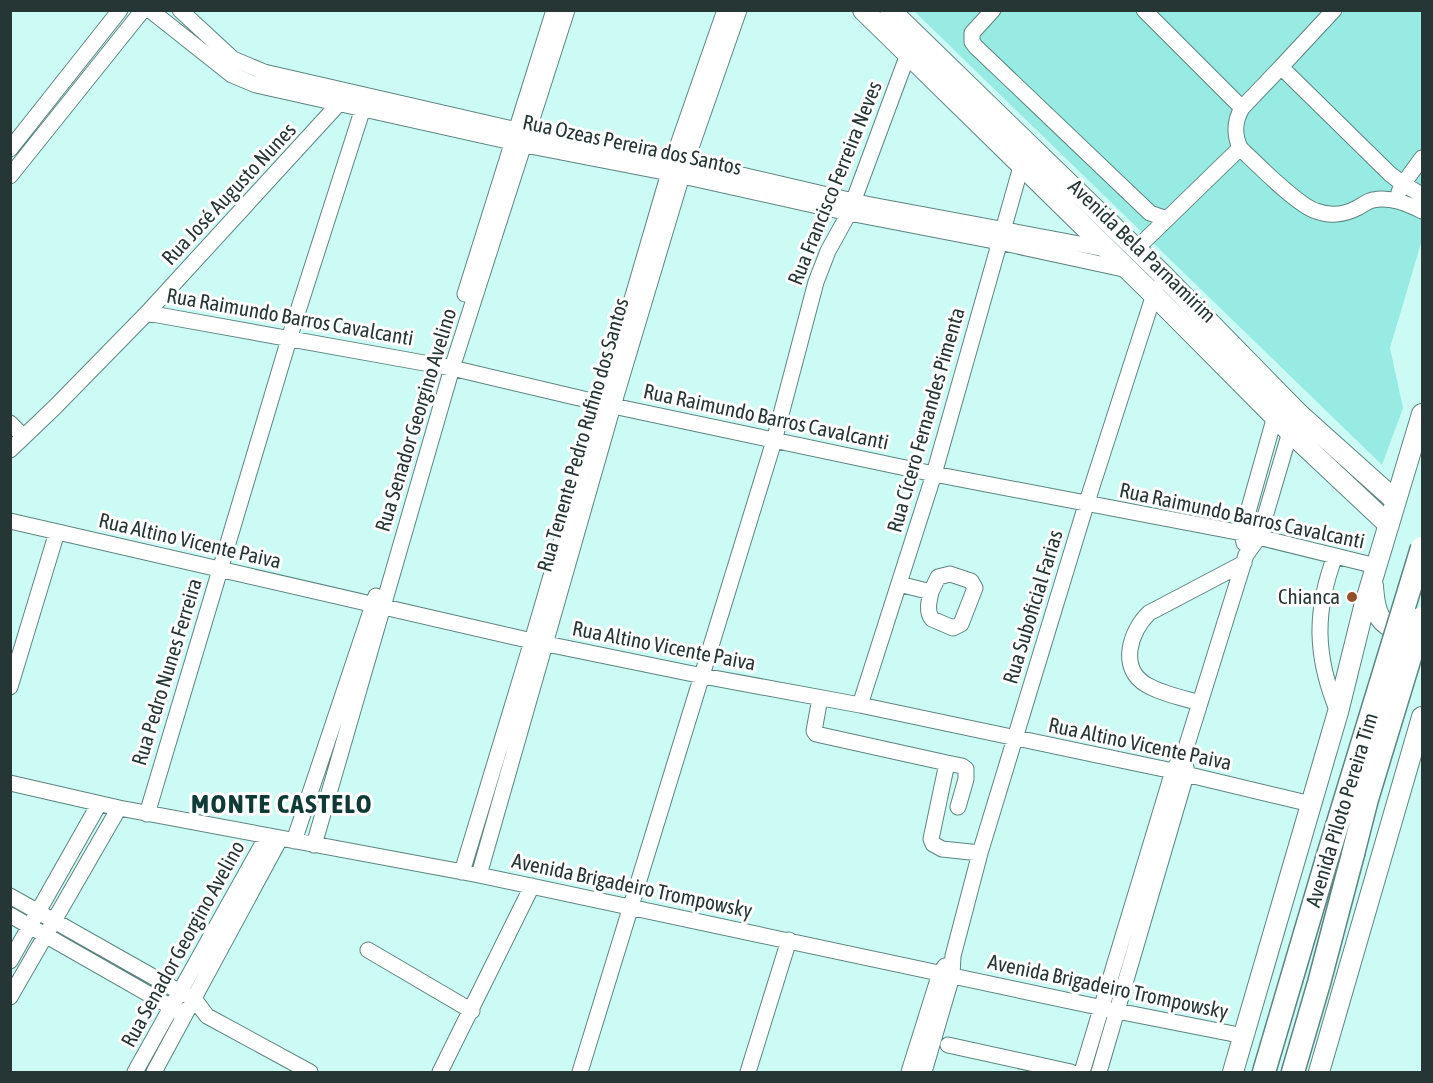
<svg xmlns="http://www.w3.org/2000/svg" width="1433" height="1083" font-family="'Asap Condensed',sans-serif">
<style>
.green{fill:#97ebe2}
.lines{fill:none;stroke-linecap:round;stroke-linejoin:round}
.minor-casing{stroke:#5c8580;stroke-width:17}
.major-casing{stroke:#5c8580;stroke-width:22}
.highway-casing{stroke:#5c8580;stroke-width:25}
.minor{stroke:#fff;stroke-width:15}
.major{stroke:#fff;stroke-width:20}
.highway{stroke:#fff;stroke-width:22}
.highway-bridge-casing{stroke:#5c8580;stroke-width:25;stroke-linecap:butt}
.highway-bridge{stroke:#fff;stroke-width:22}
.poi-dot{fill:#954f28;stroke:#fff;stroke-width:2}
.labels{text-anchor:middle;stroke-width:6;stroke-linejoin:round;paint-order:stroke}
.street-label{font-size:21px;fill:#253634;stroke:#fff}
.poi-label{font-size:21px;fill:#253634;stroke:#fff;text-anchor:end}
.district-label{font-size:27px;font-weight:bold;letter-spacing:1.5px;fill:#0f3a36;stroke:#fff}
</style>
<rect width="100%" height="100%" fill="#ccfaf4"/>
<!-- green -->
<path class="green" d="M914,11H1422V240L1390,348L1403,408L1382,465Z"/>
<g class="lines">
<!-- minor casing -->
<g class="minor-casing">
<path id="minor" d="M150,10L232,75L256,85L525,145L669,173L849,213L999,242L1128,270
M180,10L233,59L264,72L517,130L673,159L866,204L1106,249
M993,10L972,33V42L976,47L1150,213L1167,219L1240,148
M1144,10L1242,108C1234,122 1234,134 1240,148C1257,164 1297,205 1316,211C1329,216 1344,215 1357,208C1362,206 1367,201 1373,200C1390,196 1408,204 1422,211
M1334,10L1281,67L1390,174L1403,184L1422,195
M1242,108L1281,67
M10,149L120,10
M10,176L143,10
M1399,192L1403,184L1422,158
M1136,249L1167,219
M465,294L554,10
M147,313L452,368L613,406L934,474L1242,533L1376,566
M10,423L24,437
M10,450L55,407L147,313L345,97
M10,521L532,641L703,676L860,705L1173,771L1311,804
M1244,543L1242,533L1275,416L1280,408
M1335,556C1314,612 1315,657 1338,712
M899,584L931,592C929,602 926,611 932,619L953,628L961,624L975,588L971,581L950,574L938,577L931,592
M10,687L57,532
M820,698L814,731L816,734L947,763
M1200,703C1183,698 1162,694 1147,685C1118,669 1130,631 1149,613L1244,563
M860,705L934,474L1024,156
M10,783L119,808L479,875L1117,1011L1244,1036
M958,807L966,779V769L962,766L947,763L931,839L933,844L942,849L980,853
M147,814L289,339L365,102
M294,841L376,596
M314,845L452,368L567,10
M462,872L532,641L673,159L725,10
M479,875L613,406L686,162L739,10
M10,896L180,992L195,1000L207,1016L310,1072
M10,915L180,1012
M368,950L472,1011
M10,961L99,804
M10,997L119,808
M948,1045L1071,1072
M135,1072L267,836
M154,1072L280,839
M440,1072L532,886
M580,1072L774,441L816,282L828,251L849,213L911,46
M748,1072L789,940
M909,1072L940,973L945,966
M924,1072L952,976L953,956L980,853L1086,505L1156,288
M1082,1072L1173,771L1185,751L1246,555L1259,537L1290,432L1294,424
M1099,1072L1186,775V767"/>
</g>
<!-- major casing -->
<g class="major-casing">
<path id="major" d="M863,10L1154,295L1290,432L1389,525
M890,10L1161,273L1299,414L1396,501
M1373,586C1375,616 1379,626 1410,635
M1233,1072L1338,712L1364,607L1422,414
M1319,1072L1422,717"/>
</g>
<!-- highway casing -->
<g class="highway-casing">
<path id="highway" d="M1264,1072L1326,862
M1293,1072L1319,983L1353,854"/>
</g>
<!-- minor -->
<use href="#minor" class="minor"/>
<!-- major -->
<use href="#major" class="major"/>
<!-- highway -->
<use href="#highway" class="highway"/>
<!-- highway-bridge casing -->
<g class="highway-bridge-casing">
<path id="highway-bridge" d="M1353,854L1367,799L1422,618
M1326,862L1422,548"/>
</g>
<!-- highway-bridge -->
<use href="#highway-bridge" class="highway-bridge"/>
</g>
<!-- markers -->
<circle class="poi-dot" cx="1352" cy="597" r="6"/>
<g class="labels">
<!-- street labels -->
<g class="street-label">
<text transform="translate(632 145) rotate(12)" y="7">Rua Ozeas Pereira dos Santos</text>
<text transform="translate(835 183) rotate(-68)" y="7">Rua Francisco Ferreira Neves</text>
<text transform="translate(229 194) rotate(-47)" y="7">Rua José Augusto Nunes</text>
<text transform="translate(1142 251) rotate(44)" y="7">Avenida Bela Parnamirim</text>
<text transform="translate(290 317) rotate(10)" y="7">Rua Raimundo Barros Cavalcanti</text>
<text transform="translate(766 417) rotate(12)" y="7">Rua Raimundo Barros Cavalcanti</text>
<text transform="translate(416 420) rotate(-73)" y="7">Rua Senador Georgino Avelino</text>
<text transform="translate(926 420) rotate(-74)" y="7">Rua Cícero Fernandes Pimenta</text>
<text transform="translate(583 435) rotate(-74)" y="7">Rua Tenente Pedro Rufino dos Santos</text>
<text transform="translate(1242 516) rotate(12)" y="7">Rua Raimundo Barros Cavalcanti</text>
<text transform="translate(190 541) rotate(13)" y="7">Rua Altino Vicente Paiva</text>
<text transform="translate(1033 607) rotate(-73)" y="7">Rua Suboficial Farias</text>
<text transform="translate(664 646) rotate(11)" y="7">Rua Altino Vicente Paiva</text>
<text transform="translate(167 672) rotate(-73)" y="7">Rua Pedro Nunes Ferreira</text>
<text transform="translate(1140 744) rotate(12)" y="7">Rua Altino Vicente Paiva</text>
<text transform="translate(1342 810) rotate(-73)" y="7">Avenida Piloto Pereira Tim</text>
<text transform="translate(632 886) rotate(12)" y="7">Avenida Brigadeiro Trompowsky</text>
<text transform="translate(183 944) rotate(-61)" y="7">Rua Senador Georgino Avelino</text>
<text transform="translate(1108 987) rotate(12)" y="7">Avenida Brigadeiro Trompowsky</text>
</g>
<!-- poi labels -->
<g class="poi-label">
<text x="1340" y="604">Chianca</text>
</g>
<!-- district labels -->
<g class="district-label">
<text x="282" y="813">MONTE CASTELO</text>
</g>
</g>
<!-- border -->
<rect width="1433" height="1083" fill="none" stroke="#253634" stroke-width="24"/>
</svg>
